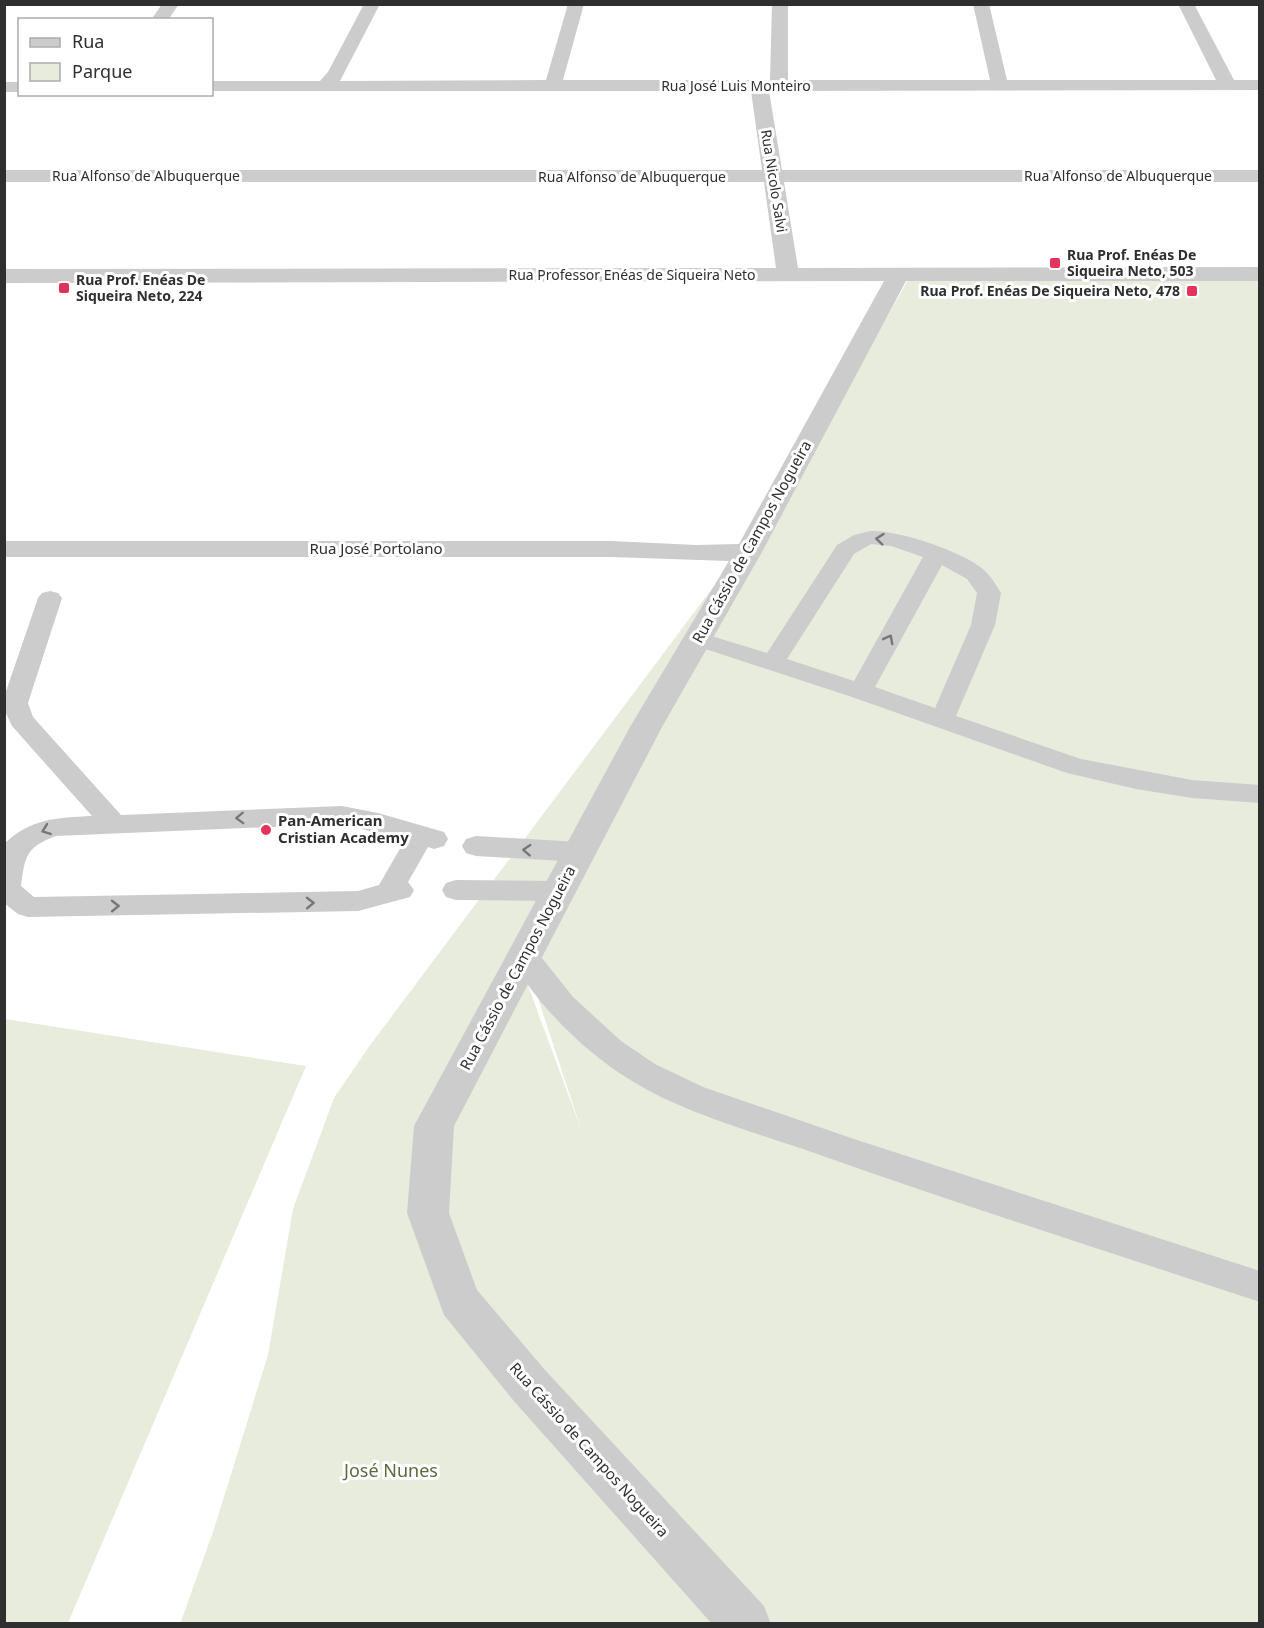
<svg xmlns="http://www.w3.org/2000/svg" width="1264" height="1628" font-family="'Noto Sans',sans-serif">
<style>
.green{fill:#e8ecdd}
.lines{fill:none;stroke-linecap:round;stroke-linejoin:round}
.lane{fill:#ccc;fill-rule:evenodd}
.street{fill:#ccc;fill-rule:evenodd}
.oneway{stroke:#767676}
.poi-dot{fill:#e4345b;stroke:#fff;stroke-width:2}
.labels{text-anchor:middle;stroke-width:6;stroke-linejoin:round;paint-order:stroke}
.far-street-label{font-size:14px;fill:#2f2f2f;stroke:#fff}
.far-poi-label{font-size:14px;font-weight:bold;fill:#2f2f2f;stroke:#fff;text-anchor:start}
.street-label{font-size:15px;fill:#2f2f2f;stroke:#fff}
.poi-label{font-size:15px;font-weight:bold;fill:#2f2f2f;stroke:#fff;text-anchor:start}
.near-park-label{font-size:18px;fill:#596b3d;stroke:#fff}
</style>
<rect width="100%" height="100%" fill="#fff"/>
<!-- green -->
<path class="green" d="M1259,276V1623H757L466,1301L436,1213L441,1128L523,972L581,1129L524,956L908,280Z
M731,563L428,1127L452,1308L735,1623L180,1624L214,1529L268,1355L293,1209L334,1098L368,1048Z
M5,1019L306,1066L68,1623H5Z"/>
<g class="lines">
<!-- lane -->
<path class="lane" d="M870,531C896,529 965,552 984,570C991,576 996,585 1001,593L995,625L956,716L1081,759L1192,780L1260,785V803L1192,798L1136,789L1067,773L852,697L690,644L686,639L690,634L698,632L767,653L837,545L854,535ZM871,544L891,546L923,557L854,681L787,659L854,554ZM942,565L967,579L977,593L971,625L935,708L875,687Z
M50,591L58,593L62,598L28,703L33,717L121,815L342,806L378,813L444,832L448,839L444,846L434,849L428,847L408,882L414,890L410,897L358,911L28,917L18,914L4,903V844C31,818 56,818 92,816L12,726L4,709V697L38,598L42,593ZM342,824L405,840L379,885L358,891L34,897L21,886C25,856 26,847 56,836Z
M476,836L579,842L589,845L593,852L589,859L579,862L476,856L466,853L462,846L466,839Z
M456,880L558,881L568,884L572,891L568,898L558,901L456,900L446,897L442,890L446,883Z
M524,945L534,948L573,997L621,1041L655,1064L703,1087L851,1138L1260,1271V1302C1112,1253 964,1206 817,1154C758,1133 685,1114 632,1081C584,1052 537,1005 509,956L514,948Z"/>
<!-- street -->
<path class="street" d="M162,4H179L168,20H151Z
M364,4H380L340,81L546,80L568,4H584L563,80H770L772,4H788V80H990L973,4H989L1007,80H1216L1178,4H1194L1234,80H1260V90L769,91L782,170H1260V182H784L798,268L1260,267V281H906L762,552L662,727L454,1126L449,1213L477,1290L545,1370L764,1606L771,1624H712L513,1400L444,1315L407,1213L414,1126L630,727L729,561L611,557H4V541H611L696,545L739,544L884,281L4,283V269L776,268L764,182H4V170H762L751,91H212V81H320L328,72Z
M4,82H20V92H4Z"/>
</g>
<!-- one-way arrows -->
<defs><path id="oneway-chevron" d="M-2-3.5L2.5 0L-2 3.5" fill="none" stroke-width="1.6" stroke-linecap="round" stroke-linejoin="round" transform="scale(1.5)"/></defs>
<g class="oneway">
<use href="#oneway-chevron" transform="translate(880 539) rotate(-174)"/>
<use href="#oneway-chevron" transform="translate(889 639) rotate(-62)"/>
<use href="#oneway-chevron" transform="translate(240 818) rotate(178)"/>
<use href="#oneway-chevron" transform="translate(46 830) rotate(160)"/>
<use href="#oneway-chevron" transform="translate(527 850) rotate(-177)"/>
<use href="#oneway-chevron" transform="translate(310 903) rotate(-1)"/>
<use href="#oneway-chevron" transform="translate(115 906) rotate(-1)"/>
</g>
<!-- markers -->
<g class="poi-dot">
<rect x="1049" y="257" width="12" height="12" rx="3"/>
<rect x="58" y="282" width="12" height="12" rx="3"/>
<rect x="1186" y="285" width="12" height="12" rx="3"/>
<circle cx="266" cy="830" r="6"/>
</g>
<g class="labels">
<!-- far-street labels -->
<g class="far-street-label">
<text x="736" y="91">Rua José Luis Monteiro</text>
<text x="146" y="181">Rua Alfonso de Albuquerque</text>
<text x="1118" y="181">Rua Alfonso de Albuquerque</text>
<text x="632" y="182">Rua Alfonso de Albuquerque</text>
<text transform="translate(774 181) rotate(81)" y="5">Rua Nicolo Salvi</text>
<text x="632" y="280">Rua Professor Enéas de Siqueira Neto</text>
</g>
<!-- far-poi labels -->
<g class="far-poi-label">
<text x="1067" y="260">Rua Prof. Enéas De<tspan x="1067" dy="16">Siqueira Neto, 503</tspan></text>
<text x="76" y="285">Rua Prof. Enéas De<tspan x="76" dy="16">Siqueira Neto, 224</tspan></text>
<text x="1180" y="296" text-anchor="end">Rua Prof. Enéas De Siqueira Neto, 478</text>
</g>
<!-- street labels -->
<g class="street-label">
<text transform="translate(752 542) rotate(-61)" y="5">Rua Cássio de Campos Nogueira</text>
<text x="376" y="554">Rua José Portolano</text>
<text transform="translate(518 968) rotate(-62)" y="5">Rua Cássio de Campos Nogueira</text>
<text transform="translate(589 1450) rotate(48)" y="5">Rua Cássio de Campos Nogueira</text>
</g>
<!-- poi labels -->
<g class="poi-label">
<text x="278" y="826">Pan-American<tspan x="278" dy="17">Cristian Academy</tspan></text>
</g>
<!-- near-park labels -->
<g class="near-park-label">
<text x="391" y="1477">José Nunes</text>
</g>
</g>
<!-- border -->
<rect width="1264" height="1628" fill="none" stroke="#2f2f2f" stroke-width="12"/>
<!-- legend -->
<rect x="18" y="18" width="195" height="78" fill="#ffffff" stroke="#acacac" stroke-width="1.5"/>
<rect x="30" y="38" width="30" height="9" fill="#cccccc" stroke="#acacac" stroke-width="1.5"/>
<text x="72" y="48" font-size="18" fill="#2f2f2f">Rua</text>
<rect x="30" y="63" width="30" height="18" fill="#e8ecdd" stroke="#acacac" stroke-width="1.5"/>
<text x="72" y="78" font-size="18" fill="#2f2f2f">Parque</text>
</svg>
